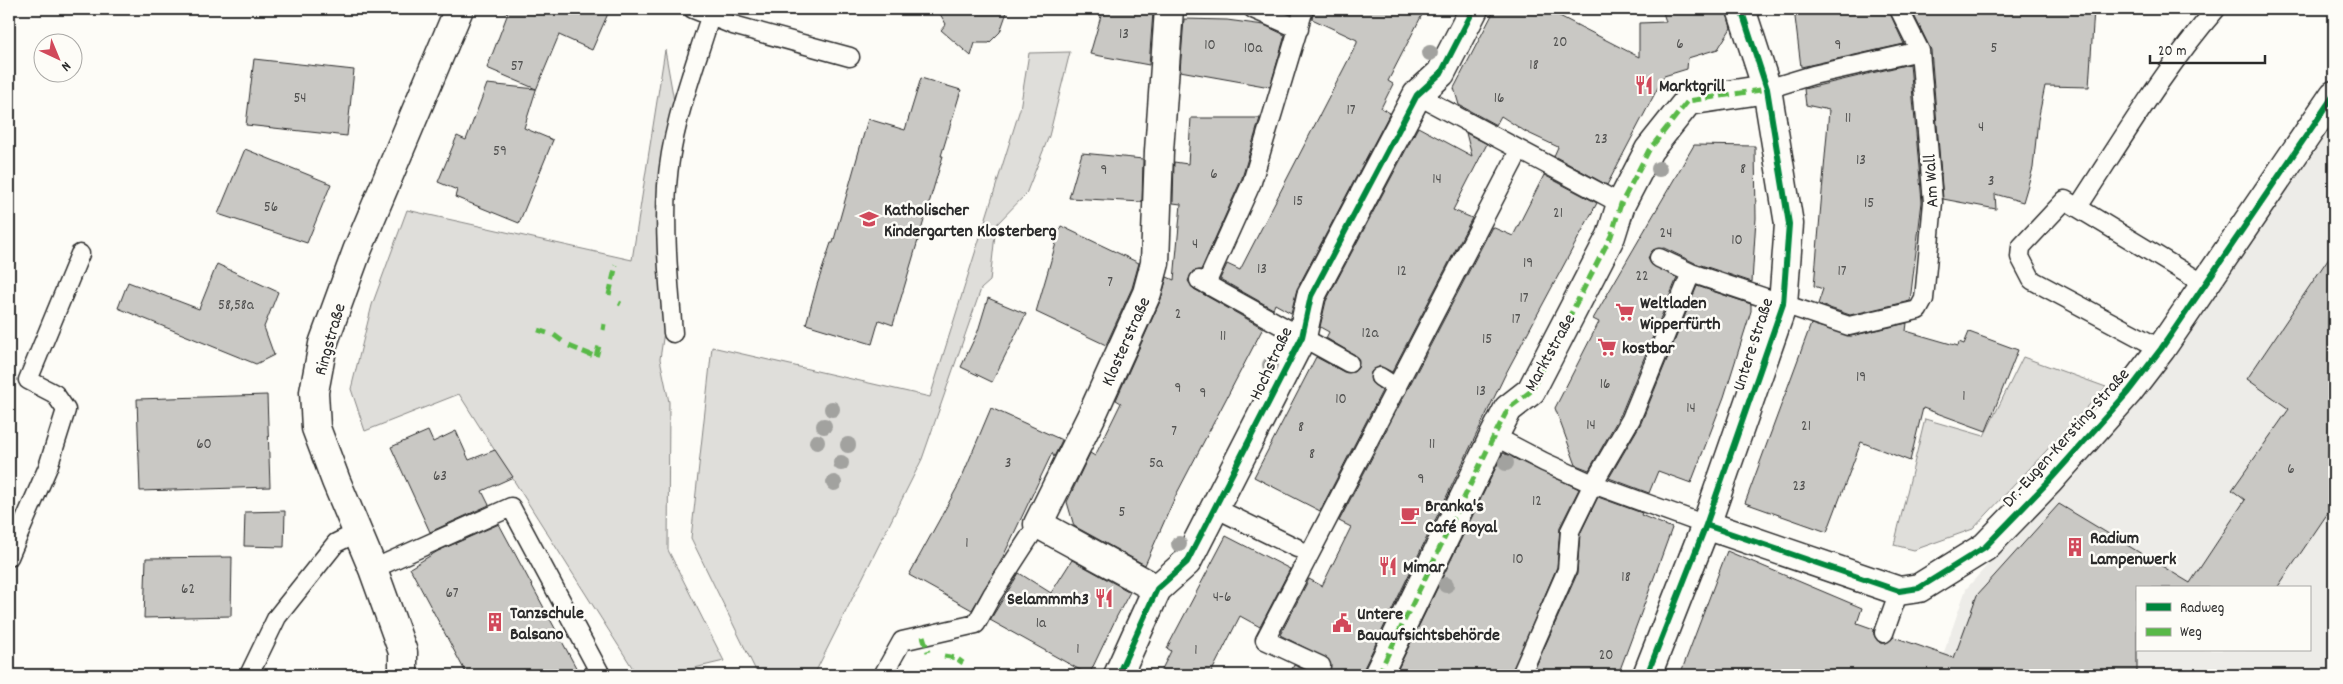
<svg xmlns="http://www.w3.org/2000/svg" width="2343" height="684" font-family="Dekko,sans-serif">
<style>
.built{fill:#edece8;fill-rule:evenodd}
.green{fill:#dfdeda;stroke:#858482}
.building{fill:#c9c8c4;stroke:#2b2b2b}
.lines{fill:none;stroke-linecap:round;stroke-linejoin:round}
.service-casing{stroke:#2b2b2b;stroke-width:21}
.minor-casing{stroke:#2b2b2b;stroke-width:31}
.tertiary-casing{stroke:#2b2b2b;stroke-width:31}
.service{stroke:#fdfcf7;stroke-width:18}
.minor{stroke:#fdfcf7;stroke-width:28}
.tertiary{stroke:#fdfcf7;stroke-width:28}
.quiet{stroke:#58b947;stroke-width:5;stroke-dasharray:10 5;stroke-linecap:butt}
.cycleway-casing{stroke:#fdfcf7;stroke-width:9}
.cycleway{stroke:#00873e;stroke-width:6}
.tree{fill:#a2a29f}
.labels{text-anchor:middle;stroke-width:5;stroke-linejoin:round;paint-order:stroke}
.number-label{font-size:15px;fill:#525251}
.poi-label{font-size:18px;font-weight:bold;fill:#2b2b2b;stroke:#fdfcf7;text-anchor:start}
.street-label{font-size:18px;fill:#2b2b2b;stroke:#fdfcf7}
</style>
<rect width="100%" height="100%" fill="#fdfcf7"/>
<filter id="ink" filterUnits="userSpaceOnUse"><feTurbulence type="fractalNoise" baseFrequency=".02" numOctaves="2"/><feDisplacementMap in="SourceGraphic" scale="10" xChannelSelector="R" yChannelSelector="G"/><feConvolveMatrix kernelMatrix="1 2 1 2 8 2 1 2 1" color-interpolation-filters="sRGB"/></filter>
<g filter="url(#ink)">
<!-- built -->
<path class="built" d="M2334,116V675H1936L1966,589L2045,501L2073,479L2164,365ZM2137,588H2309V650H2137Z"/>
<!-- green -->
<path class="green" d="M665,50L674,101L659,185L673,270L660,359L669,402L668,550L724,661L686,670V675H637L459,394L365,431L351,389L372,305L407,210L632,260Z
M1070,52L1049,136L1026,194L996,225L990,281L981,289L922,459L814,675H758L691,538L712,347L930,397L1020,109L1029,53Z
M2023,357L2106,387L1973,529L1914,550L1894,545L1925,419L1984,436Z"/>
<!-- building -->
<path class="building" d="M498,9H610L592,50L559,35L536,90L524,128L553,140L519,223L455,197L457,190L438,182L457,136L466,140L487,84L536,89L487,68L508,13Z
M937,9H1008L1000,32L989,43H975L971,56L941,30L946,24Z
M1103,9H1131L1153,12L1149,65L1090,54Z
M1314,9H1425L1388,81L1393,84L1381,108L1390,113L1297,289L1291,313L1275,304L1273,309L1220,279L1227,264L1240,270L1357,43V40L1312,19Z
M1495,9H1546L1639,57V23L1666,22L1662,9H1726L1731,28L1718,49L1688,58L1687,69L1664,76L1607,185L1554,156L1558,147L1526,132L1501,116L1496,125L1459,105L1454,88Z
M1794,9H1888L1904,44L1801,67Z
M1911,9H2094L2089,87L2045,86L2038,120L2033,168L2023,202L1995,194L1996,209L1943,199L1931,50Z
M1184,19L1227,20L1264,25L1285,35L1270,87L1180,71Z
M254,59L354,70L347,136L246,125Z
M1910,64L1922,202L1910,301L1850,315L1818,304L1823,289L1814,286L1829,110L1806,105L1804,89Z
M921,78L961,90L941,156H943L893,325L879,320L872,344L806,324L817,285L831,243H833L868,119L905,130Z
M1191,118H1260L1242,178L1201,270L1193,271L1188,281L1194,289L1263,328L1176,495L1145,565L1074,526L1067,502L1090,453L1095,456L1121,403L1116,400L1161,299L1167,277L1174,280L1181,204L1173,203L1174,162L1188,164Z
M1418,127L1472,156L1466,133L1487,144L1453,210L1472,218L1392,372L1380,366L1371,372V382L1382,391L1320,511L1254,477L1316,357L1344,372H1354L1358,368V357L1326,338L1329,332L1320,327L1326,301Z
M1694,145L1755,146L1756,218L1752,282L1695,263L1664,248L1653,250L1648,258L1651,264L1677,278L1621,414L1589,470L1576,465L1555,408L1599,322L1593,319Z
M245,149L331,184L307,243L218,214Z
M1082,153L1143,159L1142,202L1069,198Z
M1544,175L1597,203L1505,375L1364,668L1363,675H1326L1331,670L1329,660L1280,635L1309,579L1322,586L1351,527L1339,521L1492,227L1513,236Z
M1061,226L1139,263L1132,288L1106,345L1036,312Z
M2334,250V504L2277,588H2137V675H1680L1727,551L1862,608L1857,623L1874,629V635L1880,643H1886L1894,637L1954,658L1977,595L2059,504L2190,583L2245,500L2232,490L2289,409L2247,379Z
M217,264L278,292L264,327L274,355L256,364L118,308L128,282L199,309Z
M1697,286L1751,304V311L1724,397L1691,483L1658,471L1649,493L1609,478L1641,423Z
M988,298L1026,314L992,382L961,367L978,331Z
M1907,323L1906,331L1958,346L1959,342L1964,344L1969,332L2018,350L1986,431L1923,408L1910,461L1861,442L1827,532L1745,503L1811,324L1851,336Z
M267,395L270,487L140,491L137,399Z
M991,408L1062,440L1054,457L1052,453L1001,561L972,610L909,575L959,484Z
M428,431L433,442L456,431L469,460L495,450L513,477L482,491L489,505L430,532L391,447Z
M1503,453L1579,489L1560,527L1557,567L1511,675H1395Z
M1598,497L1642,513L1641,515L1672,528L1640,616L1618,675H1532L1577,574L1580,534Z
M285,511L284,547L244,546L245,512Z
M499,524L580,675H467L410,568L438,551Z
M1226,536L1290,569L1260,627L1240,616L1210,675H1159L1171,651L1167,648Z
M232,557L231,616L144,618L146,558Z
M1072,560L1130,592L1117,616L1089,675L990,620L1019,573L1051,593Z
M1294,665L1316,675H1289Z"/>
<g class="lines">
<!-- service casing -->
<g class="service-casing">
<path id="service" d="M693,9L733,25L850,57
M1253,9L1299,29
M1899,9L1920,51
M1417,95L1621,204
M2078,207C2122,140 2164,69 2216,9
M1659,258L1691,273L1849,326L1918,310L1924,299L1933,202L1920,51L1813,75L1767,89
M1199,280L1349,363
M1206,284L1252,182L1304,9
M673,333C669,284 664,235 667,186C671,127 693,72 710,17
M2161,349L2032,280L2020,257L2021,247L2065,200L2204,284
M1380,377L1397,388
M1494,436L1544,462L1593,484L1706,525
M1215,508L1297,548
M9,557L48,467L66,410L55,394L28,380L80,254
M373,569L511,507L601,675
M1884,633L1899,591
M1321,666L1265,640L1519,151
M249,675L277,617L336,543L358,532
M883,675L902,641L976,624L992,595L1038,524
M1521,675L1567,570L1570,531L1593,484L1631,419L1691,273"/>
</g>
<!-- minor casing -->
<g class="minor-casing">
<path id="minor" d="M1706,525L1899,591L1919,588L1985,547L2049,481L2128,392L2161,349L2334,95
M1157,589L1038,524L1091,417L1147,293L1155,263L1159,151L1169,9
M403,675V652L373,569L336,481L316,428L314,392L323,344L357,251L459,9
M1378,675L1494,436L1508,409L1531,391L1611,236L1621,204L1649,150L1688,101L1767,89"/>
</g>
<!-- tertiary casing -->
<g class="tertiary-casing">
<path id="tertiary" d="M1118,675L1157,589L1187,562L1302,337L1311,296L1417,95L1441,73L1474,9
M1647,675L1706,525L1783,304L1789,224L1767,89L1741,9"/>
</g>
<!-- service -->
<use href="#service" class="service"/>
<!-- minor -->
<use href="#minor" class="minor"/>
<!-- tertiary -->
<use href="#tertiary" class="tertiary"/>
<!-- quiet -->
<path class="quiet" d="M609,295L616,265
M619,303L621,304
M538,330L547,333
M603,330L604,324
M554,335L562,341
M569,346L596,357L600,342
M923,636L928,652
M944,656L956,658L963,663
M1378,675L1494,436L1508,409L1531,391L1611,236L1621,204L1649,150L1688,101L1767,89"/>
<!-- cycleway casing -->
<g class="cycleway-casing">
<path id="cycleway" d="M1706,525L1899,591L1919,588L1985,547L2049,481L2128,392L2161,349L2334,95
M1118,675L1157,589L1187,562L1302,337L1311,296L1417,95L1441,73L1474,9
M1647,675L1706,525L1783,304L1789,224L1767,89L1741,9"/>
</g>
<!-- cycleway -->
<use href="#cycleway" class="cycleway"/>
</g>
<!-- trees -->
<g class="tree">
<circle cx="1430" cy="53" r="8"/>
<circle cx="1659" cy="169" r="8"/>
<circle cx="1270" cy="365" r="8"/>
<circle cx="832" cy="409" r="8"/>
<circle cx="824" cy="426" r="8"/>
<circle cx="817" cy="442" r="8"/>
<circle cx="848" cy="445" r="8"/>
<circle cx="841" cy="463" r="8"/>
<circle cx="1506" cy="463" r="8"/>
<circle cx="834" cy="483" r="8"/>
<circle cx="1179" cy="544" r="8"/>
<circle cx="1446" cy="585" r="8"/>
</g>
</g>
<!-- icons -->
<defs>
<g id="restaurant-bare" transform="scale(1.5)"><path d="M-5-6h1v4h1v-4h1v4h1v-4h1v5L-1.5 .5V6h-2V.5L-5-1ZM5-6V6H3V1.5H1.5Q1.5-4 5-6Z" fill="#d1495b" stroke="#fdfcf7" stroke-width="2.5" paint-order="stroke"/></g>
<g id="school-bare" transform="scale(1.5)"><path d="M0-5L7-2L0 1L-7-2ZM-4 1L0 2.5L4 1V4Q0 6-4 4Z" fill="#d1495b" stroke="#fdfcf7" stroke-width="2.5" paint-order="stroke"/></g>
<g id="supermarket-bare" transform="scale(1.5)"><path d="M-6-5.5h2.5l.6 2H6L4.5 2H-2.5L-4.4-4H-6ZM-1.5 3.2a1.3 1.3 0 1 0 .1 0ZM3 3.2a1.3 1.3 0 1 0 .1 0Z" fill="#d1495b" stroke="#fdfcf7" stroke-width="2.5" paint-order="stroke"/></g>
<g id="cafe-bare" transform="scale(1.5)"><path d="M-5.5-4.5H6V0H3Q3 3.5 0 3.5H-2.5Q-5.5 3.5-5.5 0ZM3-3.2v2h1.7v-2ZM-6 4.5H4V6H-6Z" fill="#d1495b" stroke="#fdfcf7" stroke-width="2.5" paint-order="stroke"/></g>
<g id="building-bare" transform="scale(1.5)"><path d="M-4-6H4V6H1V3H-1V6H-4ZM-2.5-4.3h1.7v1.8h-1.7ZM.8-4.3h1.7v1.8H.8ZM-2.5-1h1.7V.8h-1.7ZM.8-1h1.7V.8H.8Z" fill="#d1495b" stroke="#fdfcf7" stroke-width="2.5" paint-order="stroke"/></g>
<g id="civic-bare" transform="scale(1.5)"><path d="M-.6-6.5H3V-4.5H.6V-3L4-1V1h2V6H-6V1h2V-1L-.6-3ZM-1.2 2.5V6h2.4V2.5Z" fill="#d1495b" stroke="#fdfcf7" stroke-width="2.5" paint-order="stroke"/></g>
</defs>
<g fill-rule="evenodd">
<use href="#restaurant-bare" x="1644" y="85"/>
<use href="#school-bare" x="869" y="219"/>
<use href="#supermarket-bare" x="1625" y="312"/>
<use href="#supermarket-bare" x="1607" y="347"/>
<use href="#cafe-bare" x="1410" y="515"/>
<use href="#building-bare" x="2075" y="547"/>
<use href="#restaurant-bare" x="1388" y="566"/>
<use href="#restaurant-bare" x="1104" y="598"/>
<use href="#building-bare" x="495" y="622"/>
<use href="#civic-bare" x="1342" y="623"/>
</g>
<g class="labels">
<!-- number labels -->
<g class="number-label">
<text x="1124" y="38">13</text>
<text x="1560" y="46">20</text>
<text x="1680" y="48">6</text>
<text x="1210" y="49">10</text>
<text x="1838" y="49">9</text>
<text x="1253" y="52">10a</text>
<text x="1994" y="52">5</text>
<text x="1534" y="69">18</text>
<text x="517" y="70">57</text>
<text x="300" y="102">54</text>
<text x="1499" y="102">16</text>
<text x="1351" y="114">17</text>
<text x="1848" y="122">11</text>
<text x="1981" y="131">4</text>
<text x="1601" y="143">23</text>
<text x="500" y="155">59</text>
<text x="1861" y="164">13</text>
<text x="1743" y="173">8</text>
<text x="1104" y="174">9</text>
<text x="1214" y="178">6</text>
<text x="1437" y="183">14</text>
<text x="1991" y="185">3</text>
<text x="1298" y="205">15</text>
<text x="1869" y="207">15</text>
<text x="271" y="211">56</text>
<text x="1558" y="217">21</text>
<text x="1666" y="237">24</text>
<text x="1737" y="244">10</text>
<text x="1195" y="248">4</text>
<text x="1528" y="267">19</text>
<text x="1262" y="273">13</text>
<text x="1402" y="275">12</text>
<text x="1842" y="275">17</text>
<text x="1642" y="280">22</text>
<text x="1110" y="286">7</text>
<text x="1524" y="302">17</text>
<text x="236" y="309">58,58a</text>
<text x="1178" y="318">2</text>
<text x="1516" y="323">17</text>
<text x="1370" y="337">12a</text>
<text x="1223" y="340">11</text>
<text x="1487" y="343">15</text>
<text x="1861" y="381">19</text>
<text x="1605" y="388">16</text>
<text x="1178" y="392">9</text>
<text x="1481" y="395">13</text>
<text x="1203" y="397">9</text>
<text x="1964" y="400">1</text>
<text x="1341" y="403">10</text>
<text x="1691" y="412">14</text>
<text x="1591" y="429">14</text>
<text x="1806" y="430">21</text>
<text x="1301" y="431">8</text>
<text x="1174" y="435">7</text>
<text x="204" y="448">60</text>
<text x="1432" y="448">11</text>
<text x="1312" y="458">8</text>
<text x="1008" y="467">3</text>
<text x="1156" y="467">5a</text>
<text x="2291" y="473">6</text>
<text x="440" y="480">63</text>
<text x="1421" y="483">9</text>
<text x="1799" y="490">23</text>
<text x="1537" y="505">12</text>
<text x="1122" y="516">5</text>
<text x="967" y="547">1</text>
<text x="1518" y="563">10</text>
<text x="1626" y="581">18</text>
<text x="188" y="593">62</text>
<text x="452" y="597">67</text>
<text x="1222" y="601">4-6</text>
<text x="1041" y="627">1a</text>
<text x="1078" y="653">1</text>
<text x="1196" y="654">1</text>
<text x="1606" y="659">20</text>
</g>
<!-- poi labels -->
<g class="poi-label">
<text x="1659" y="91">Marktgrill</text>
<text x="884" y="215">Katholischer<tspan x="884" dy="21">Kindergarten Klosterberg</tspan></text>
<text x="1640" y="308">Weltladen<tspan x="1640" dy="21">Wipperfürth</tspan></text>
<text x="1622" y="353">kostbar</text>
<text x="1425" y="511">Branka's<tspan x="1425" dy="21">Café Royal</tspan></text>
<text x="2090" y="543">Radium<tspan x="2090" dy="21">Lampenwerk</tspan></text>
<text x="1403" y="572">Mimar</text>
<text x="1089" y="604" text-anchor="end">Selammmh3</text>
<text x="510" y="618">Tanzschule<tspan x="510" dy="21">Balsano</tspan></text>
<text x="1357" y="619">Untere<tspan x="1357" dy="21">Bauaufsichtsbehörde</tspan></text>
</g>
<!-- street labels -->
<g class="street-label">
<text transform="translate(1930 181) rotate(-93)" y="6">Am Wall</text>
<text transform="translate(329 339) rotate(-74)" y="6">Ringstraße</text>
<text transform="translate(1125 341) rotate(-66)" y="6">Klosterstraße</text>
<text transform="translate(1752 344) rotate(-72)" y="6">Untere Straße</text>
<text transform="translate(1549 352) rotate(-61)" y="6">Marktstraße</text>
<text transform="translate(1270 363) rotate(-65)" y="6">Hochstraße</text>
<text transform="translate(2065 437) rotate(-48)" y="6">Dr.-Eugen-Kersting-Straße</text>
</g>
</g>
<!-- margin -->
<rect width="2343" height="684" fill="none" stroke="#fdfcf7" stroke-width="30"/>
<rect x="15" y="15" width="2313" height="654" fill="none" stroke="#2b2b2b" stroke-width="2" filter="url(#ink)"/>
<!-- legend -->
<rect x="2136" y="586" width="175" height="65" fill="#fdfcf7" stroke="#a9a8a5"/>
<rect x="2146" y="603" width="25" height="8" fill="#00873e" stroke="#a9a8a5"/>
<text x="2180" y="612" font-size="15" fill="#2b2b2b">Radweg</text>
<rect x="2146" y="628" width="25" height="8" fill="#58b947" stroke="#a9a8a5"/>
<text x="2180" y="636" font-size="15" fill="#2b2b2b">Weg</text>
<!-- north arrow -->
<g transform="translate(58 58) rotate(136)"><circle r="24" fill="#fdfcf7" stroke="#a9a8a5"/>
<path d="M0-4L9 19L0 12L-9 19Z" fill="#d1495b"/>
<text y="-8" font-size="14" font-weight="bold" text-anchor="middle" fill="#2b2b2b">N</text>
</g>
<!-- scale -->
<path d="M2150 55v8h115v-8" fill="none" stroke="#2b2b2b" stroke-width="2.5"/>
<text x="2158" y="55" font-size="15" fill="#2b2b2b" stroke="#fdfcf7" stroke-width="4" paint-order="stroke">20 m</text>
</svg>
